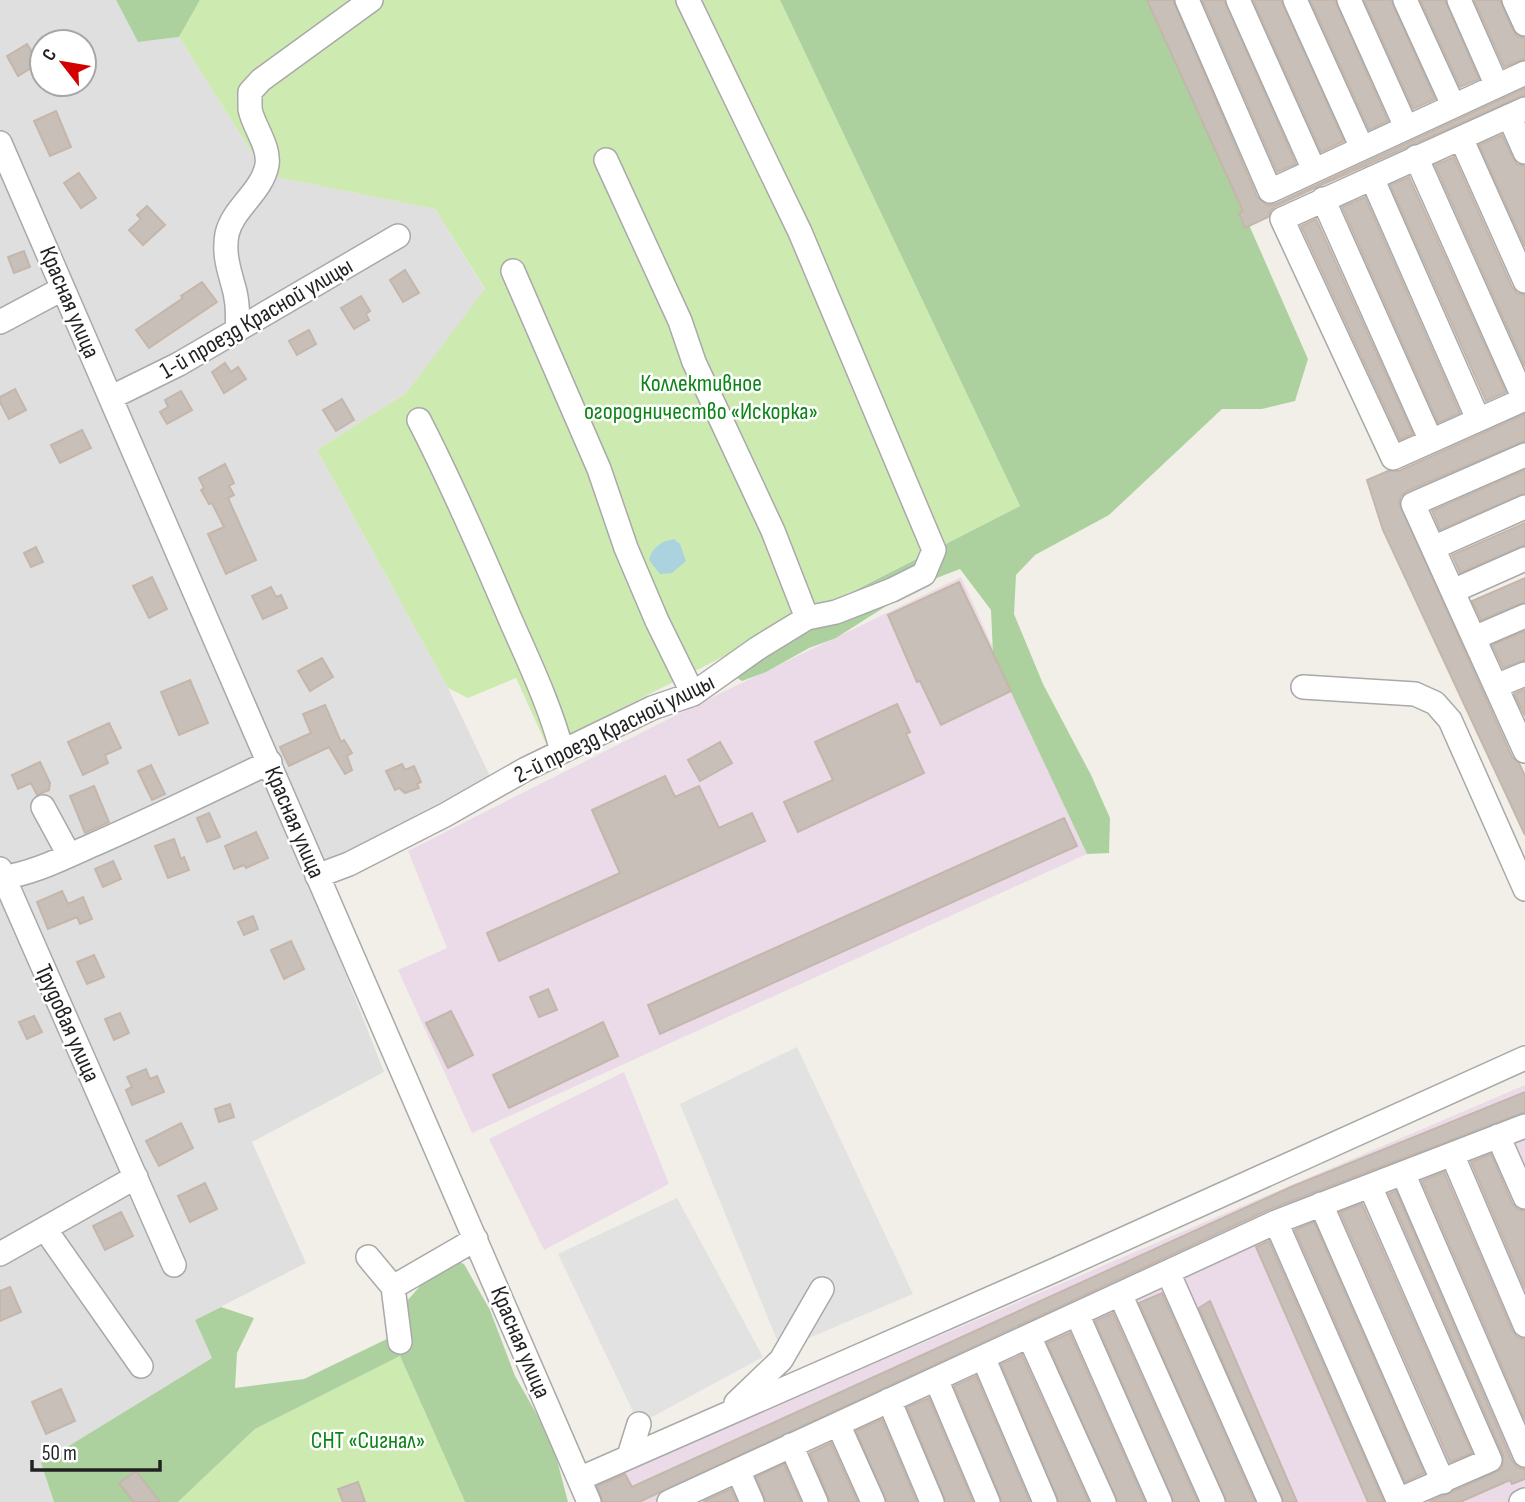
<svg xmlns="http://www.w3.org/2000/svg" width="1525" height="1502" font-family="'Sofia Sans Condensed',sans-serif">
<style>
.residential{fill:#e0dfdf;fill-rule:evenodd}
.industrial{fill:#ebdbe8}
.grass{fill:#cdebb0}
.forest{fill:#add19e}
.parking{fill:#e2e2e2}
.water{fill:#aad3df}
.building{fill:#c7bfb8;stroke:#c4b6ab;stroke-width:2}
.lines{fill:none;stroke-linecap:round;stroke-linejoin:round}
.minor-casing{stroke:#a9a9a9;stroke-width:26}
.minor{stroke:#fff;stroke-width:23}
.labels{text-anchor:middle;stroke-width:5;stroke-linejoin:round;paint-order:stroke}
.street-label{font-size:24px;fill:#222;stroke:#fff}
.park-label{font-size:24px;fill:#0c8416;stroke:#fff}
</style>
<rect width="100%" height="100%" fill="#f2efe9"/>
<!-- residential -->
<path class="residential" d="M0,0H116L138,42L179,37L266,175L435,209L485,290L406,393L317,450L448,688L490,776L306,873L384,1072L252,1142L306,1263L195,1320L212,1358L41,1463L54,1502H0ZM42,42H84V84H42Z"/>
<!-- industrial -->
<path class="industrial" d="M961,577L1087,854L472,1133L398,970L447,948L408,851L692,707Z
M624,1072L669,1184L544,1250L489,1139Z
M1525,1085V1502H606L598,1482Z"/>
<!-- grass -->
<path class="grass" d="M200,0H780L1020,506L547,746L516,678L468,698L448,688L317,450L406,393L485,289L435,209L266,175L179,37Z
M400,1356L465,1502H178L255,1429Z"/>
<!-- forest -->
<path class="forest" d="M116,0H200L179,37L138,42Z
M780,0H1150L1308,359L1295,401L1262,409H1222L1109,515L1035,555L1016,575L1014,614L1043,684L1091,775L1110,818L1109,853L1087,854L993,654L991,610L960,569L934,579L905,594L836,638L809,648L766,672L742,681L734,676L727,663L730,654L1020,506Z
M446,1257L464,1264L490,1310L515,1376L552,1441L568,1502H465L400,1356L255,1429L178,1502H54L41,1463L212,1358L195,1320L221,1307L254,1318L237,1353L235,1388L304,1379L391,1337L406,1302Z"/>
<!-- parking -->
<path class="parking" d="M797,1047L913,1294L804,1340H777L680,1104Z
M677,1198L763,1357L639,1424L558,1254Z"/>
<!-- water -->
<path class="water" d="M674,539L680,544L686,561L672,573L660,574L649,560C652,547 662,541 674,539Z"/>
<!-- building -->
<path class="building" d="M1147,0H1173L1257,197L1268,205L1276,204L1525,88V95L1317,187L1276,206L1271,210L1268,217L1245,228L1239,213L1243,211Z
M1202,0H1224L1296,164L1277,172Z
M1253,0H1281L1344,141L1321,152Z
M1310,0H1335L1388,121L1369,130Z
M1364,0H1391L1435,99L1413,109Z
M1420,0H1445L1479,79L1460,87Z
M1474,0H1500L1513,30L1517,36L1525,38V59L1504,67Z
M27,44L39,63L18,76L7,56Z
M56,111L71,147L50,156L34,121Z
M1502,135L1513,158L1517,164L1525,166V247L1479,145Z
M1454,157L1512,287L1517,293L1525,295V367L1435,165Z
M79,173L96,198L81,208L64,183Z
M1409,177L1506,392L1486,401L1390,185Z
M1365,197L1460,413L1438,423L1342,207Z
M147,206L165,225L143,245L129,230L141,219L137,215Z
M1316,219L1413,434L1400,440L1301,226Z
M24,251L30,267L14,273L8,257Z
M405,270L419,293L403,302L390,280Z
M202,282L217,302L149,348L136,330L183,298L181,296Z
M361,296L370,311L366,314L369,320L354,329L341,308Z
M309,330L316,344L297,355L289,341Z
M225,363L231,372L238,367L246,379L224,393L212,372Z
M15,389L26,410L9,419L0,402V397Z
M181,391L192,410L167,424L160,412L168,407L165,400Z
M342,399L354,420L336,431L323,410Z
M1525,414V441L1407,491L1401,496L1399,503L1512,757L1519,763L1525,776V835L1383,530L1367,480L1388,471H1399Z
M82,430L91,448L60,463L51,445Z
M225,464L234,483L229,486L234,495L228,498L256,560L226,574L208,534L224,527L212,503L209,504L201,490L204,488L199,478Z
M1525,470V493L1440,530L1432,511Z
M1525,523V545L1460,573L1452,555Z
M36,547L43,562L31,567L24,553Z
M152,577L167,609L149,618L133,586Z
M1525,578V602L1481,620L1472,601Z
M959,582L1011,691L941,725L920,681L917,682L888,615Z
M271,587L276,597L281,595L287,608L263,619L252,596Z
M1525,631V660L1503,668L1492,645Z
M322,658L333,677L310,691L298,671Z
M190,680L208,723L179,735L161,692Z
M1525,689V716L1514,694Z
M897,704L910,732L906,734L924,773L798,832L784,802L833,780L815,742Z
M325,705L341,742L344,740L352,753L347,756L352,770L345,774L329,747L289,766L280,747L311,733L303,714Z
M109,723L121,748L105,755L108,763L83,775L68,742Z
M720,742L732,763L700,781L688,760Z
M40,762L50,783L49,790L37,795L31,783L18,789L12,775Z
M402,764L405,770L414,766L421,782L417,784L419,788L405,793L399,788L395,790L386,771Z
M151,765L165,794L152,800L138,771Z
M665,776L675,797L699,786L719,828L752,813L765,841L499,961L487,933L620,873L592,810Z
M94,786L109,822L85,833L70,796Z
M209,813L220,837L207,842L197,818Z
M1064,818L1077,846L660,1034L648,1005Z
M256,832L268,858L246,868L244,865L234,869L225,846Z
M174,839L181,859L184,857L189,870L168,878L155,846Z
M113,861L121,879L103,887L95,869Z
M62,891L68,904L83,897L92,919L80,924L77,917L48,929L37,902Z
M253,916L258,929L244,935L238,922Z
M291,941L304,969L284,979L271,950Z
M94,955L104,977L87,984L77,962Z
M548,989L557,1010L539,1017L530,997Z
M451,1011L473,1055L448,1068L426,1023Z
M120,1013L129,1033L114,1040L105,1019Z
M34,1016L42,1032L27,1039L19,1022Z
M603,1022L618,1056L509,1108L493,1075Z
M146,1069L150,1079L157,1076L164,1092L132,1105L126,1090L132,1087L127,1077Z
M1525,1092V1112L1270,1209L639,1502H603L597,1486L625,1474L632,1487L1291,1187Z
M230,1104L234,1117L219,1122L215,1109Z
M181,1123L193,1148L159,1166L146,1141Z
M1491,1154L1512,1203L1517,1209L1525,1211V1289L1471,1162Z
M1444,1172L1512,1330L1517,1337L1525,1339V1420L1422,1181Z
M205,1183L217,1209L190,1222L178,1196Z
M1396,1191L1512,1461L1517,1467L1525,1469V1479L1512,1484L1510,1480L1460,1502H1429L1496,1472L1502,1468L1503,1455L1389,1194Z
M1362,1204L1472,1453L1450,1462L1340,1212Z
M121,1212L133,1236L105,1250L93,1226Z
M1314,1222L1424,1473L1405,1482L1295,1230Z
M1269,1241L1384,1502H1368L1256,1247Z
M10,1287L21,1312L0,1321V1291Z
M1162,1293L1255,1502H1227L1139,1303Z
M1210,1301L1297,1502H1284L1199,1308Z
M1113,1313L1198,1502H1174L1095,1321Z
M1070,1333L1145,1502H1118L1047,1343Z
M1022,1355L1089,1502H1059L1001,1364Z
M976,1376L1030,1502H1002L954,1386Z
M61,1389L75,1421L46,1434L32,1402Z
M929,1398L973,1502H946L907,1407Z
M882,1419L917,1502H887L856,1431Z
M831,1443L858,1502H830L810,1453Z
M784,1464L801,1502H766L756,1477Z
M136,1471L160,1502H134L119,1483Z
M358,1482L365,1502H343L338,1489Z
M731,1489L737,1502H704V1501Z"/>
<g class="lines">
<!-- minor casing -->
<g class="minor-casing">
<path id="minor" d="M1187,0L1270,191L1525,73
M1238,0L1314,170
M1295,0L1362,148
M1349,0L1406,127
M1405,0L1453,105
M1459,0L1497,86
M1514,0L1525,24
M1525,109L1282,219L1393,458L1525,399
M1509,116L1525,152
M1461,138L1525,281
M0,143L589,1502
M1416,157L1524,399
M606,160L680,321L694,362L773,531L807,618
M1372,178L1478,419
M1323,199L1431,441
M513,271L599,469L626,548L657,621L693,694
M0,322L62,289
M237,329C238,316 238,305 235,292C230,272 223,256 227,234C233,208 262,192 267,165C270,146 253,126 250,109C250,103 250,98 250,92L261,80L371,0
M112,397L179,364L398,236
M419,420C453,486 482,553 511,621C530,664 550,706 562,751
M1525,455L1413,504L1525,751
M1433,548L1525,507
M1453,591L1525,559
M1474,638L1525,616
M1496,686L1525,674
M1303,687L1415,694L1435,703L1450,720L1525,889
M43,807L69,855
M0,869L174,1265
M317,876L349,864L445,815L526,769L652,708L693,694L758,648L807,618L836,612L892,590L924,574L934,550L800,232L688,0
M0,878C33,874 65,857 95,844C154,818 212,790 270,762
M1498,1136L1525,1197
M1452,1154L1525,1325
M1403,1173L1525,1455
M1321,1204L1443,1482
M1276,1222L1398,1500L1490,1460L1370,1186
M45,1229L141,1366
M0,1254L136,1177
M368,1257L393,1287L400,1342
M1168,1272L1270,1502
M393,1287L476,1239
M1120,1294L1213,1502
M1077,1314L1160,1502
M1029,1336L1104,1502
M983,1357L1045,1502
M936,1379L988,1502
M889,1400L932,1502
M736,1403L781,1360L822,1289
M838,1424L873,1502
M791,1445L816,1502
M629,1456L639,1424
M738,1470L752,1502
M579,1479L1055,1270L1525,1058
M669,1502L1276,1222L1525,1126
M1521,1502L1525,1500"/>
</g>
<!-- minor -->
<use href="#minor" class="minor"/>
</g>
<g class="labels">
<!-- street labels -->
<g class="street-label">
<text transform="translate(70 302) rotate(67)" y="8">Красная улица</text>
<text transform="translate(256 318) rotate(-30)" y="8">1-й проезд Красной улицы</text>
<text transform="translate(614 728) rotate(-26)" y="8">2-й проезд Красной улицы</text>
<text transform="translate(295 822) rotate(67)" y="8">Красная улица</text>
<text transform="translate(68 1023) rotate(66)" y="8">Трудовая улица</text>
<text transform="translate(521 1342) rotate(67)" y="8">Красная улица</text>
</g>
<!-- park labels -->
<g class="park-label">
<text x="701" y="391">Коллективное<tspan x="701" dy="28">огородничество «Искорка»</tspan></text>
<text x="368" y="1448">СНТ «Сигнал»</text>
</g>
</g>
<!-- north arrow -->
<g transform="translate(63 63) rotate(301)"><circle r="33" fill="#ffffff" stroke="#a7a7a7" stroke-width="2"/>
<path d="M0-5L12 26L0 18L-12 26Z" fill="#d40000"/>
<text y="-10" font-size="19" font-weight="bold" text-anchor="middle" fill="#222222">С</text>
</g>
<!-- scale -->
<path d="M32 1460v10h128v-10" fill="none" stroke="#222222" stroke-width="3.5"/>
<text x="42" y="1460" font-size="21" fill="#222222" stroke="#ffffff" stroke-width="5" paint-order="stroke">50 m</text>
</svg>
